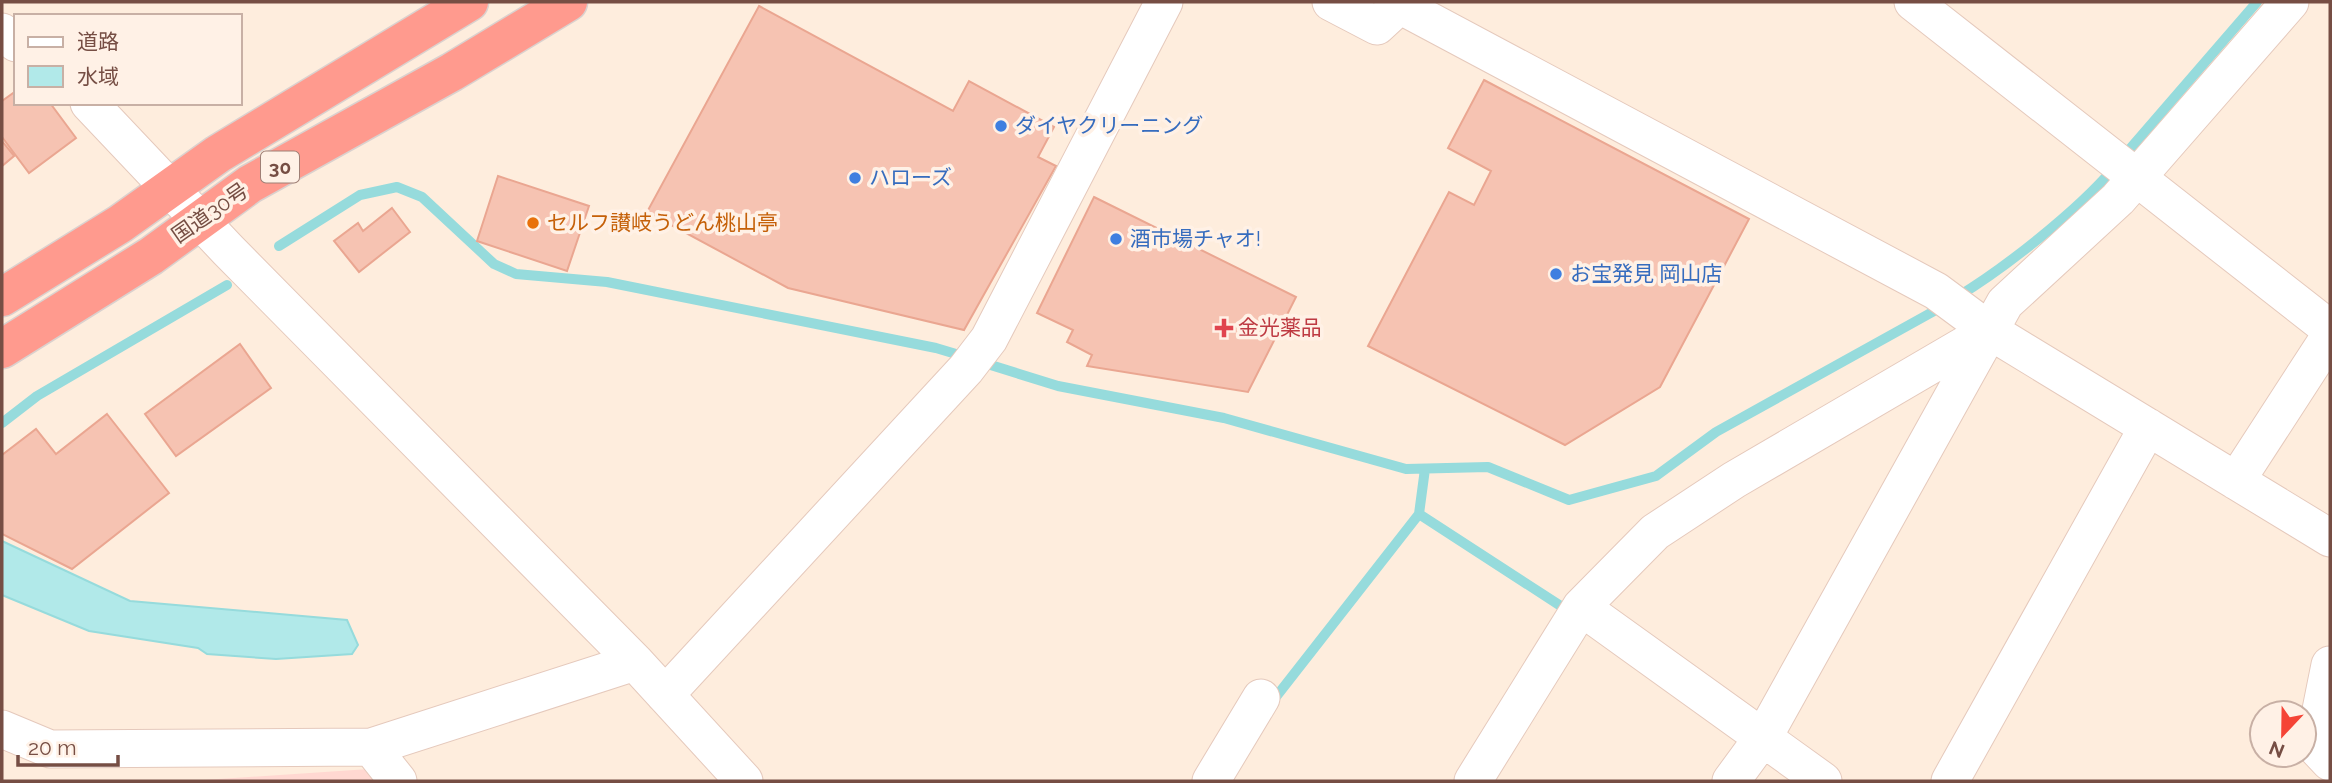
<svg xmlns="http://www.w3.org/2000/svg" width="2332" height="783" font-family="Raleway,'Noto Sans JP',sans-serif">
<style>
.commercial{fill:#ffd8d1}
.water{fill:#b1e9e9;stroke:#96dbdc;stroke-width:2}
.lines{fill:none;stroke-linecap:round;stroke-linejoin:round}
.stream{stroke:#96dbdc;stroke-width:10}
.building{fill:#f6c3b2;stroke:#eaa691;stroke-width:2}
.minor-casing{stroke:#e5c9bc;stroke-width:39}
.highway-casing{stroke:#dbd1ce;stroke-width:41}
.minor{stroke:#fff;stroke-width:37}
.highway{stroke:#ff9a8e;stroke-width:38}
.shop-dot{fill:#3f7fe0;stroke:#fff1e6;stroke-width:2.5}
.food-dot{fill:#e8710a;stroke:#fff1e6;stroke-width:2.5}
.health-dot{fill:#e0444e;stroke:#fff1e6;stroke-width:2.5}
.labels{text-anchor:middle;stroke-width:7;stroke-linejoin:round;paint-order:stroke}
.shield{fill:#fff1e6;stroke:#9f7f75;stroke-width:2}
.shield-label{font-size:19px;font-weight:bold;fill:#764e44}
.shop-label{font-size:21px;fill:#366cbe;stroke:#fff1e6;text-anchor:start}
.street-label{font-size:21px;fill:#764e44;stroke:#fff1e6}
.food-label{font-size:21px;fill:#c56008;stroke:#fff1e6;text-anchor:start}
.health-label{font-size:21px;fill:#be3a42;stroke:#fff1e6;text-anchor:start}
</style>
<rect width="100%" height="100%" fill="#feeddd"/>
<!-- commercial -->
<path class="commercial" d="M369,769L377,781H189Z"/>
<!-- water -->
<path class="water" d="M2,541L130,601L347,620L358,645L352,654L276,659L207,654L198,648L89,631L2,595Z"/>
<g class="lines">
<!-- stream -->
<path class="stream" d="M2122,158L2257,2
M279,246L360,195L397,187L422,197L494,264L516,274L607,282L936,348L966,357
M1957,297C2005,268 2077,211 2113,169
M981,362L1058,386L1224,418L1406,469L1488,467L1569,500L1656,476L1716,432L1945,305
M2,423L37,396L227,285
M1425,469L1419,514L1570,612
M1272,702L1419,514"/>
</g>
<!-- building -->
<path class="building" d="M759,6L953,111L969,81L1054,127L1038,157L1056,166L964,330L788,288L647,212Z
M1484,80L1749,219L1660,387L1565,445L1368,346L1449,192L1474,205L1491,171L1448,148Z
M16,91V103H50L76,138L29,173L2,137V101Z
M2,141L14,156L2,166Z
M498,176L589,206L567,271L477,241Z
M1094,197L1296,297L1248,392L1087,366L1092,355L1067,342L1073,330L1037,313Z
M392,208L410,232L359,272L334,241L358,223L363,231Z
M240,344L271,388L176,456L145,414Z
M107,414L169,493L72,569L2,534V455L36,429L56,454Z"/>
<g class="lines">
<!-- minor casing -->
<g class="minor-casing">
<path id="minor" d="M1331,2L1377,26L1403,2
M1394,2L1936,291L1990,331L2330,538
M1913,2L2330,329
M2,32L16,43
M89,103L228,250L635,662L744,781
M2236,481L2330,336
M1581,607L1823,781
M2330,665L2314,745L2330,762
M665,695L966,369L989,339L1164,2
M2,729L50,749L371,747L635,662
M371,747L398,781
M1211,781L1261,698
M1473,781L1581,607L1655,532L1734,480L1989,331
M1731,781L1764,736L2005,303L2118,199L2290,2
M1950,781L2148,427"/>
</g>
<!-- highway casing -->
<g class="highway-casing">
<path id="highway" d="M2,297L120,224L218,154L469,2
M2,349L151,256L250,184L452,72L568,2"/>
</g>
<!-- minor -->
<use href="#minor" class="minor"/>
<!-- highway -->
<use href="#highway" class="highway"/>
</g>
<!-- markers -->
<g class="shop-dot">
<circle cx="1001" cy="126" r="7"/>
<circle cx="855" cy="178" r="7"/>
<circle cx="1116" cy="239" r="7"/>
<circle cx="1556" cy="274" r="7"/>
</g>
<circle class="food-dot" cx="533" cy="223" r="7"/>
<path class="health-dot" d="M1220.5 317.5h7v7h7v7h-7v7h-7v-7h-7v-7h7z"/>
<g class="labels">
<!-- shield labels -->
<rect class="shield" x="261" y="151.5" width="38" height="31" rx="5"/>
<g class="shield-label">
<text x="280" y="174">30</text>
</g>
<!-- shop labels -->
<g class="shop-label">
<text x="1015" y="133">ダイヤクリーニング</text>
<text x="869" y="185">ハローズ</text>
<text x="1130" y="246">酒市場チャオ!</text>
<text x="1570" y="281">お宝発見 岡山店</text>
</g>
<!-- street labels -->
<g class="street-label">
<text transform="translate(210 213) rotate(-35)" y="7">国道30号</text>
</g>
<!-- food labels -->
<g class="food-label">
<text x="547" y="230">セルフ讃岐うどん桃山亭</text>
</g>
<!-- health labels -->
<g class="health-label">
<text x="1238" y="335">金光薬品</text>
</g>
</g>
<!-- border -->
<rect width="2332" height="783" fill="none" stroke="#764e44" stroke-width="7"/>
<!-- legend -->
<rect x="14" y="14" width="228" height="91" fill="#fff1e6" stroke="#c8b0a5" stroke-width="2"/>
<rect x="28" y="37" width="35" height="10" fill="#ffffff" stroke="#c8b0a5" stroke-width="2"/>
<text x="77" y="49" font-size="21" fill="#764e44">道路</text>
<rect x="28" y="66" width="35" height="21" fill="#b1e9e9" stroke="#c8b0a5" stroke-width="2"/>
<text x="77" y="84" font-size="21" fill="#764e44">水域</text>
<!-- north arrow -->
<g transform="translate(2283 734) rotate(202)"><circle r="33" fill="#fff1e6" stroke="#c8b0a5" stroke-width="2"/>
<path d="M0-5L12 26L0 18L-12 26Z" fill="#f54436"/>
<text y="-10" font-size="19" font-weight="bold" text-anchor="middle" fill="#764e44">N</text>
</g>
<!-- scale -->
<path d="M18 755v10h100v-10" fill="none" stroke="#764e44" stroke-width="3.5"/>
<text x="28" y="755" font-size="21" fill="#764e44" stroke="#fff1e6" stroke-width="5" paint-order="stroke">20 m</text>
</svg>
